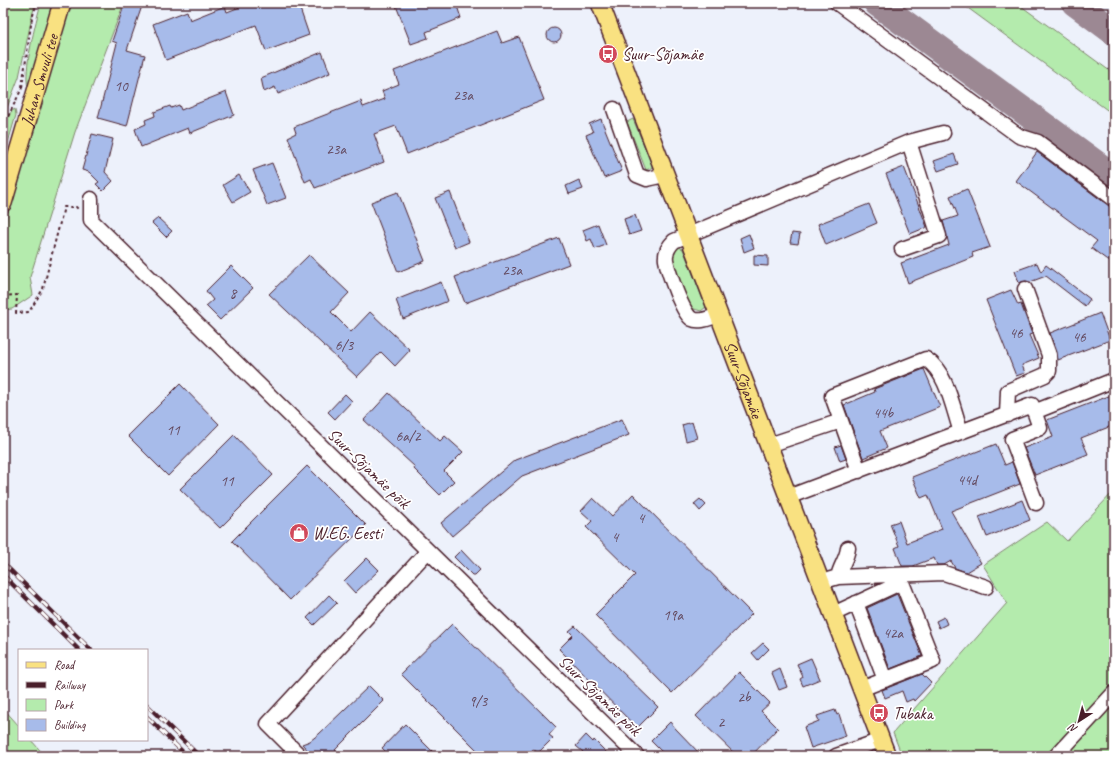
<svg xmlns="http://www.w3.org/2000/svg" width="1117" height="759" font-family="Caveat,sans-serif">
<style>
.green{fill:#b4ebad;stroke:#7f856c}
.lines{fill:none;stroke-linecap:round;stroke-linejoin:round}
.taxiway{stroke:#9c8893;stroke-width:27}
.building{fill:#a7bbea;stroke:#4a1f2b}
.minor-casing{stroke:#4a1f2b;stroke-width:17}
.major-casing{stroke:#4a1f2b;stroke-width:20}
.path{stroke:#4a1f2b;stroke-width:2;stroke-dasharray:3 3;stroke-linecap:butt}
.minor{stroke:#fff;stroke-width:14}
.major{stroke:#f9e181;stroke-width:17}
.rail-casing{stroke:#4a1f2b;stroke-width:4.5}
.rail{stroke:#fff;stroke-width:3;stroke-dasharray:9;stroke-linecap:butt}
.labels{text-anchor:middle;stroke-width:3.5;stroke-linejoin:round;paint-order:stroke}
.number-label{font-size:15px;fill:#61465b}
.poi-label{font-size:17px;fill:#4a1f2b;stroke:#fff;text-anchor:start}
.street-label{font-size:17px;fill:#4a1f2b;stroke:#fff}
</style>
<rect width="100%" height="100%" fill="#edf1fb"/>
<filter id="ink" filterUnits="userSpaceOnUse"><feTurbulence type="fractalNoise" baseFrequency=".025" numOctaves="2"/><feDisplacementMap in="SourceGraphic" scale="8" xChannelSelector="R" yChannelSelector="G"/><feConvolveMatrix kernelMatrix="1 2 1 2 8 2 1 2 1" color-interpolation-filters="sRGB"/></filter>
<g filter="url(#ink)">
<!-- green -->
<path class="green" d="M35,3L19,77L3,118V4Z
M41,3H56L28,87C23,71 36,21 41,3Z
M70,3H124L75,132L30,277L33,295L12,309L3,310V230Z
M961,3H1017L1114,74V115Z
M15,109L16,115L3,160C3,147 1,116 15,109Z
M633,119L653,167L646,170L627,122Z
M679,247L683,249L706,307L701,311L691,308L673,263L674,252Z
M1114,491V756H902L893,733L1007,603L983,565L1047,522L1067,541Z
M3,708L19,726V740H31L45,756H3Z"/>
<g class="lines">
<!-- taxiway -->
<path class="taxiway" d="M877,3L1114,177
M1075,3L1114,32"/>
</g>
<!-- building -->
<path class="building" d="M125,3H143L127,50L145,55L127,126L98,118L117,43L112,41Z
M250,3H298L309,35L266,51L256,25L166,60L153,24L187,11L190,20L225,6L227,12Z
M395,3H456L461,18L426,32L428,38L411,44Z
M547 35a7 7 0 1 1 14 0a7 7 0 1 1-14 0Z
M497,31L502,43L519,37L544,100L407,154L396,126L374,134L384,162L315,188L311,179L305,182L288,137L296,133L294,127L361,101L363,107L385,99L382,91L399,84L394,71Z
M322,52L330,73L278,94L275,87L264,92L261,78Z
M226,92L234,115L190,133L188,128L141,147L135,129L146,124L145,120L155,116L154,112L170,106L171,108L179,105L181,110Z
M601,119L622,171L604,178L586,135L593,132L589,124Z
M92,134L113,139L105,172L113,181L103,191L96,184L99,182L89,172L82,170Z
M1037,152L1109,206L1114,207V265L1091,248L1097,241L1016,181Z
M954,154L958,164L938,171L934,161Z
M272,163L286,198L267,205L253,170Z
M904,167L927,227L910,234L886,174Z
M239,175L250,192L233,202L223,185Z
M579,180L583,189L569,194L566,186Z
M967,189L990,247L972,253L973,257L908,283L901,263L949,245L943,221L958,216L950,196Z
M398,192L425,261L398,272L371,202Z
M450,192L469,242L455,248L435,198Z
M869,204L877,223L826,245L818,224Z
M635,215L641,231L629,235L624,219Z
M158,218L172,231L166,237L152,223Z
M598,224L606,245L595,249L591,239L587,241L583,230Z
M792,233L800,234L798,244L790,243Z
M749,234L754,248L744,252L740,238Z
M559,238L569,264L465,303L455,277Z
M309,255L349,293L331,312L351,332L370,312L410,350L395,366L381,352L357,377L269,294Z
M754,255L768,256V266L754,265Z
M1037,263L1041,272L1046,265L1090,299L1085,306L1046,276L1030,282L1026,281L1019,283L1015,271Z
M231,266L253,288L220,320L206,306L213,300L206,291Z
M441,282L448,301L403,319L396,300Z
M1011,290L1018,305L1021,304L1032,334L1029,335L1039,358L1022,365L1025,373L1016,376L986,300Z
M1100,313L1110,340L1058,360L1057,352L1050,333Z
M924,369L940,407L880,431L887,448L863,458L844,405L875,392L874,389Z
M180,384L219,424L168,476L128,436Z
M389,393L440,441L445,436L463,452L444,471L454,481L440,495L414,469L415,467L364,420Z
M345,394L352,401L335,419L328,412Z
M1114,394V425L1081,438L1088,454L1035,475L1024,448L1053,437L1047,420Z
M622,419L629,435L522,476L452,536L441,523L515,460Z
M692,422L697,438L686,441L682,425Z
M234,435L273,475L220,528L180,489Z
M996,444L1005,465L1012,462L1020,484L951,511L981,563L966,572L955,568L951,561L944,565H937L934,558L913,566H902L895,548L899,546L890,524L899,521L907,543L942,529L928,495L921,498L912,477Z
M841,445L846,459L840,461L835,447Z
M307,466L366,525L290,600L232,541Z
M633,494L752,614L672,693L595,615L635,575L586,527L592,521L581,511L593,498L612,516Z
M700,499L706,505L700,511L694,504Z
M1022,500L1030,520L987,537L979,517Z
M461,550L480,570L475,575H472L454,557Z
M367,558L379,570L355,593L344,581Z
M897,594L922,656L890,669L867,608Z
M329,595L337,603L314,625L307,618Z
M944,617L947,624L939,628L936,621Z
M452,624L556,727L549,735L553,738L538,753L533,749L527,756H483L401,674Z
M575,626L658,707L637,728L559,649L573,635L569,631Z
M763,643L769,649L758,660L752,653Z
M811,658L820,679L803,686L800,679L803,677L797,664Z
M780,669L787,687L779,690L772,673Z
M739,672L770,703L761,711L778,728L751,756H737L696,716Z
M922,674L931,683L914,701L913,699L906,702L902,691L885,698L882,690Z
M369,686L384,701L335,750L341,756H313L302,744L310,741L319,734Z
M835,710L837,715L839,714L846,736L811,748L804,727L819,721L817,716Z
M670,722L676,729L702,756H666L651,741Z
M405,724L437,756H390L382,748Z
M586,735L593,742L594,740L610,756H579L583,752L576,746Z"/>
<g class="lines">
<!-- minor casing -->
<g class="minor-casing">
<path id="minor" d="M837,3L1019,136L1038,142L1114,199
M614,109L637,175L647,179L665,175
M91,199V220L637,756
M902,249L939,236L909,142
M719,315C711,317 700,323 692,319C683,315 668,271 666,260C665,253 669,246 674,241L909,142L943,133
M1034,412L1114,380
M1007,415L1008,391L1045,375L1049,371V355L1025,289
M769,445L841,421
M859,471L832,396L926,359C947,372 953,409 961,432
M788,497L1032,405L1040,428L1012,439L1036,503
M838,577C840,566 847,559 848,548
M821,582L838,577L944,573L986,587
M856,603L885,680
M833,614L898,584L903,585L933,661L861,689
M297,753L268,724L428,551
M836,756L881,740
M1056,756L1114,693"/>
</g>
<!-- major casing -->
<g class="major-casing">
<g id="major">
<path id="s1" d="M600,3L887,756"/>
<path id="s2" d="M3,203L62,3"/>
</g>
</g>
<!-- path -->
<path class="path" d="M22,87L32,18L37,3
M3,127L22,88
M3,296L17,295L16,313L29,312L43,289L64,207H76L79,210"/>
<!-- minor -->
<use href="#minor" class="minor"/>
<!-- major -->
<use href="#major" class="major"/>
<!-- rail casing -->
<g class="rail-casing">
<path id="rail" d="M3,563L91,650
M3,575L79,650
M147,705L199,756
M147,717L187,756"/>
</g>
<!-- rail -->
<use href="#rail" class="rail"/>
</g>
</g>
<!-- icons -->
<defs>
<g id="bus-disc" transform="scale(1)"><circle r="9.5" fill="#d1495b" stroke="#fff"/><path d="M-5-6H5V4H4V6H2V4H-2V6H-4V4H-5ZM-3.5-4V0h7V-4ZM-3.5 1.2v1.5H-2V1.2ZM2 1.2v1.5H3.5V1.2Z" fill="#fff"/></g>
<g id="shop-disc" transform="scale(1)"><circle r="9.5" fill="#d1495b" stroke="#fff"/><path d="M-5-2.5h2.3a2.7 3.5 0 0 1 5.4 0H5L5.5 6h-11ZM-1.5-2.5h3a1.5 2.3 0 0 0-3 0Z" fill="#fff"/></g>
</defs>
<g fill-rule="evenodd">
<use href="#bus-disc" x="608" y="54"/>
<use href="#shop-disc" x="299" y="533"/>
<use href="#bus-disc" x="879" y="713"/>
</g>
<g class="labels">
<!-- number labels -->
<g class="number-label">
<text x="121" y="91">10</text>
<text x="463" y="100">23a</text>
<text x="336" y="154">23a</text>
<text x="512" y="275">23a</text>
<text x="233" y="298">8</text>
<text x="1016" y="338">46</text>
<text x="1079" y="342">46</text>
<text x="344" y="350">6/3</text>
<text x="883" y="418">44b</text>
<text x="173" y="435">11</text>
<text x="408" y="441">6a/2</text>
<text x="967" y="485">44d</text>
<text x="227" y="486">11</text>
<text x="641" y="523">4</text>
<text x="615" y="542">4</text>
<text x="673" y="620">19a</text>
<text x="893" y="638">42a</text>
<text x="744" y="702">2b</text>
<text x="478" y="706">9/3</text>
<text x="721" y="727">2</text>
</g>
<!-- poi labels -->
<g class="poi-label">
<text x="622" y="60">Suur-Sõjamäe</text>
<text x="313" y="539">W.EG. Eesti</text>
<text x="893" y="719">Tubaka</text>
</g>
<!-- street labels -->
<g class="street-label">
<text dy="6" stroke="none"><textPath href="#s2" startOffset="128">Juhan Smuuli tee</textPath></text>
<text dy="6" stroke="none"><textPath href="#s1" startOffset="403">Suur-Sõjamäe</textPath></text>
<text transform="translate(369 468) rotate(44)" y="6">Suur-Sõjamäe põik</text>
<text transform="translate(600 695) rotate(44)" y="6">Suur-Sõjamäe põik</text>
</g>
</g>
<!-- margin -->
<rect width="1117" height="759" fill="none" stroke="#fff" stroke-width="16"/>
<rect x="8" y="8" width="1101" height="743" fill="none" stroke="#4a1f2b" stroke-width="1.5" filter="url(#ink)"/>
<!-- legend -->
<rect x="18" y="649" width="130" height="92" fill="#ffffff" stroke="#b7a5aa"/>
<rect x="26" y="662" width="20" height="6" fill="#f9e181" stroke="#b7a5aa"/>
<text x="54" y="669" font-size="12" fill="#4a1f2b">Road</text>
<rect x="26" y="682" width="20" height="6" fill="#4a1f2b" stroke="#b7a5aa"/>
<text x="54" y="689" font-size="12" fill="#4a1f2b">Railway</text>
<rect x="26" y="699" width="20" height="12" fill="#b4ebad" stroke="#b7a5aa"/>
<text x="54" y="709" font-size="12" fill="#4a1f2b">Park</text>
<rect x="26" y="719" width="20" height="12" fill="#a7bbea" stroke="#b7a5aa"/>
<text x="54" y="729" font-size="12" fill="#4a1f2b">Building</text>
<!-- north arrow -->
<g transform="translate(1079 721) rotate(216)" stroke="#ffffff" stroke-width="3" paint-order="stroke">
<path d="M0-3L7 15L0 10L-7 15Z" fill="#4a1f2b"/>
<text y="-6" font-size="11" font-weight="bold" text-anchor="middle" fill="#4a1f2b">N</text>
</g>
</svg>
